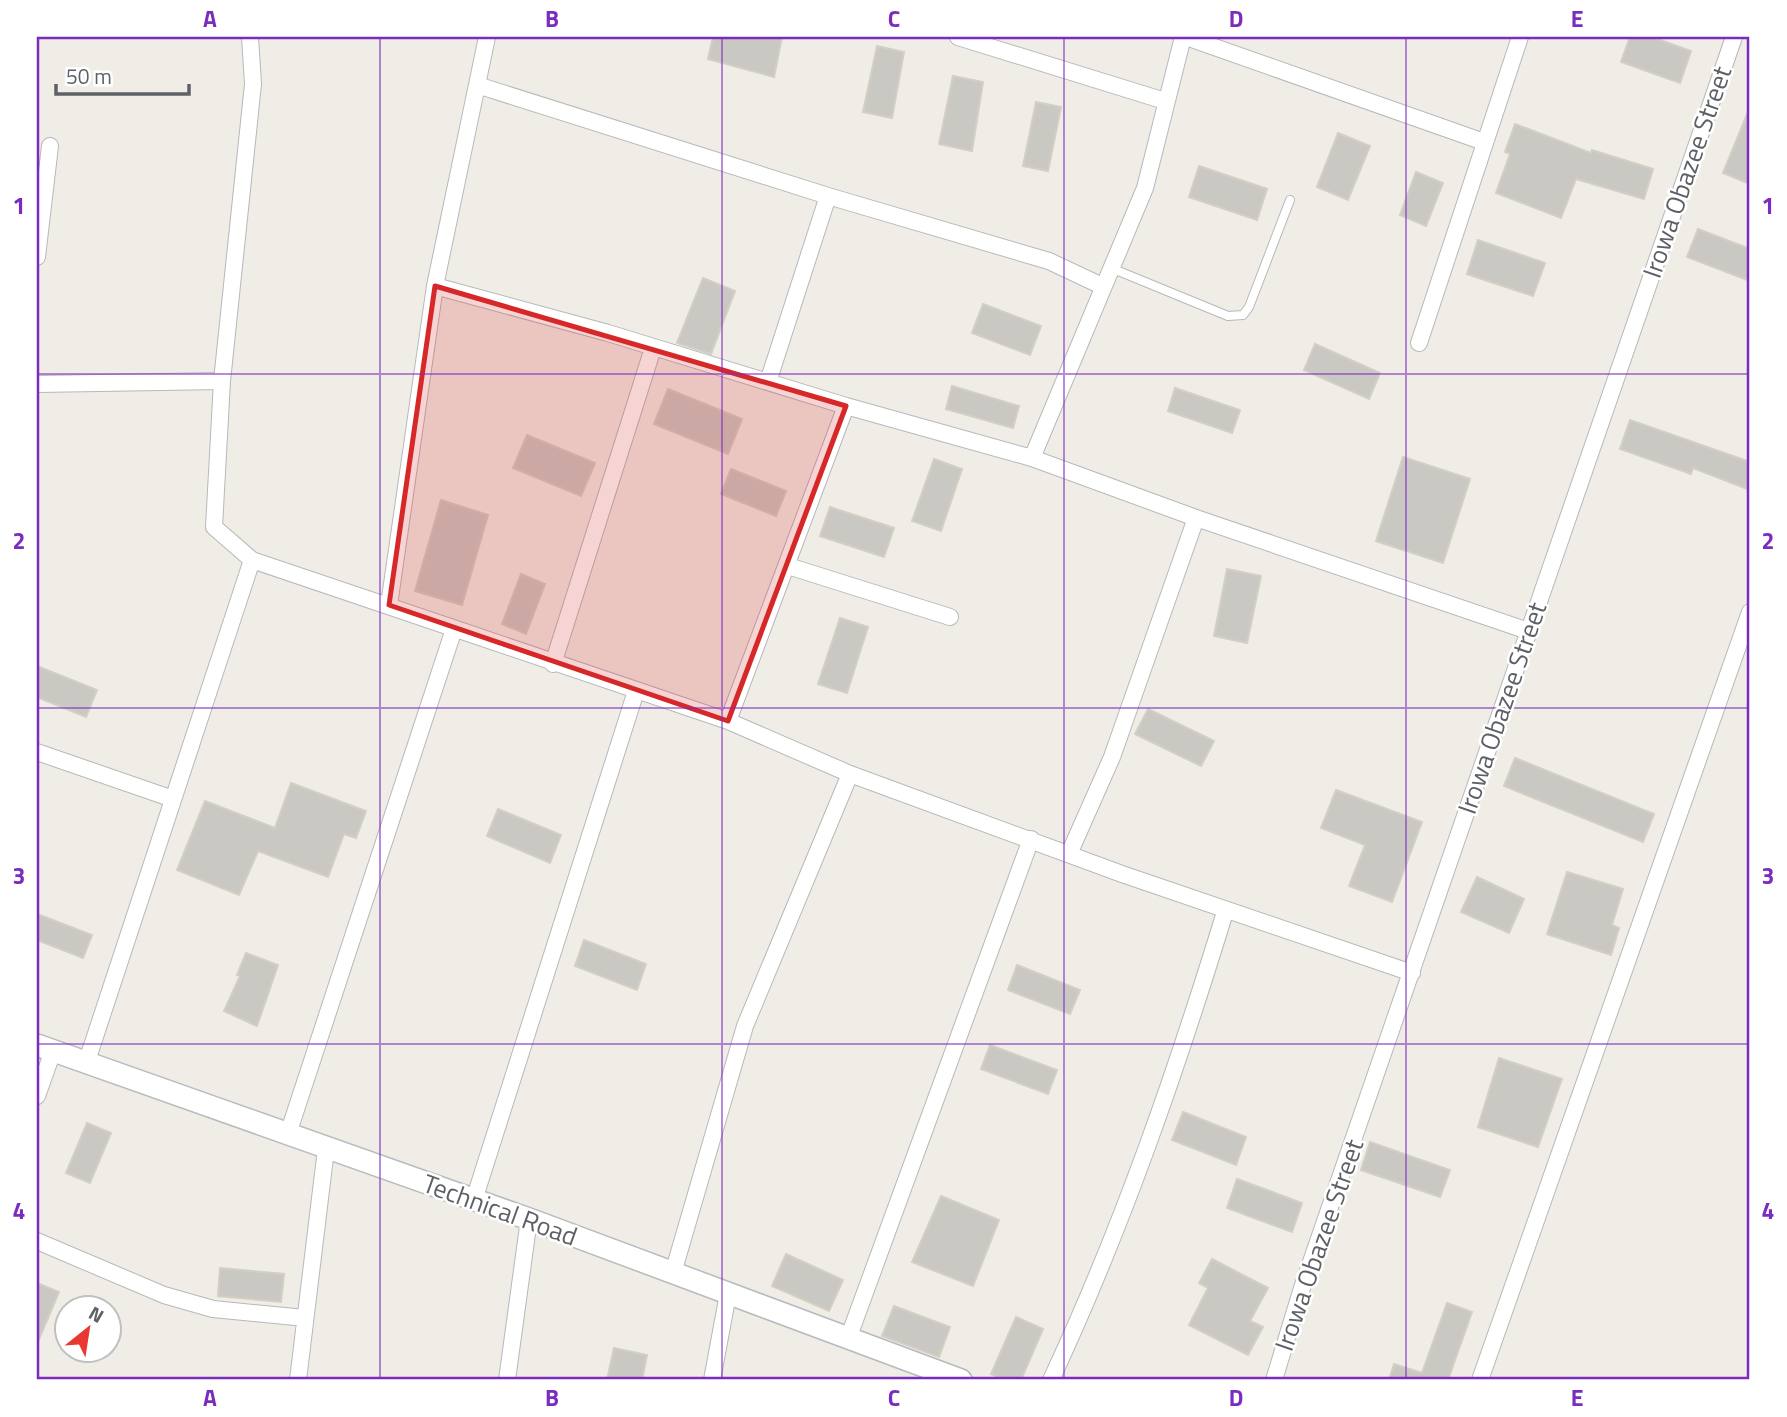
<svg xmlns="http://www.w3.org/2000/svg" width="1787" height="1417" font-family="'Titillium Web',sans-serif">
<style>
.building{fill:#cac8c3;stroke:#d4cec4;stroke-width:2}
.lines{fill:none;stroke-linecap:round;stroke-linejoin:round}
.lane-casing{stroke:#b6b8bc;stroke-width:10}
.street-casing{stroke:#b6b8bc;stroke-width:18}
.secondary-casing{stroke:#b7babf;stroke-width:24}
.lane{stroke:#fff;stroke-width:8}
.street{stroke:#fff;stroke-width:16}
.secondary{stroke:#fff;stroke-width:21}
.marked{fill:#d62828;fill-opacity:0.2;stroke:#d62828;stroke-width:5;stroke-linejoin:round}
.grid{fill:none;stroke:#7b2cbf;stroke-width:2;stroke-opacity:0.55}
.labels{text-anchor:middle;stroke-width:5;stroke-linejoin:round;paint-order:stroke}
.street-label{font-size:26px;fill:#5d6166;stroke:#fff}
.neatline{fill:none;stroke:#7b2cbf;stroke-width:2.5}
.grid-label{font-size:23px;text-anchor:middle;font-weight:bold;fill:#7b2cbf}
</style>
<rect width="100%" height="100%" fill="#f0ede6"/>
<!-- building -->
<path class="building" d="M713,37H782L774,77L708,59Z
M1630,37H1652L1691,51L1680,83L1621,62Z
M877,46L904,52L892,118L863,112Z
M953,76L983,82L972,151L939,144Z
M1036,102L1061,107L1048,171L1023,166Z
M1750,107V184L1723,173Z
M1515,124L1591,153L1592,150L1653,169L1644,199L1576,179L1561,218L1496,193L1510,154L1505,152Z
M1338,133L1370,146L1348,200L1317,187Z
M1199,166L1267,189L1257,220L1189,197Z
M1416,172L1443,183L1426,226L1400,215Z
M1698,229L1750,249V281L1687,257Z
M1478,240L1545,263L1533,296L1467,274Z
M703,278L735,291L711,354L677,343Z
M983,304L1041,326L1030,355L972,333Z
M1315,344L1380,373L1369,399L1304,370Z
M952,386L1019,406L1013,428L946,409Z
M1175,388L1240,410L1232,433L1168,411Z
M668,389L742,419L728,454L654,424Z
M1630,420L1750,462V490L1693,468L1691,474L1620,449Z
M527,435L595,463L581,496L513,468Z
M1403,457L1470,479L1443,563L1376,541Z
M934,459L962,469L941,531L912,521Z
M731,469L786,491L776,516L721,494Z
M441,500L488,515L462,605L415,591Z
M830,507L894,528L884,557L820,536Z
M1227,569L1261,576L1247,643L1214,636Z
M521,574L545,584L526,634L502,624Z
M840,618L868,627L847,693L818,684Z
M37,666L97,690L86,717L37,697Z
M1148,709L1214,741L1201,766L1135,734Z
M1515,758L1654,814L1643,842L1504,786Z
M291,783L366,811L356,838L344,834L328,877L258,851L239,895L177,870L205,801L275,828Z
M1336,790L1422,822L1392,902L1349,886L1365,845L1321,828Z
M498,809L561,835L550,863L487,836Z
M1567,872L1623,889L1612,925L1619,928L1611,955L1547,934Z
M1477,877L1524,899L1509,933L1461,912Z
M37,914L92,935L83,958L37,940Z
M584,940L646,964L637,990L575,966Z
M246,953L278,965L257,1026L224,1011L240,976L237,975Z
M1017,965L1080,990L1070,1014L1008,990Z
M990,1045L1057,1070L1048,1094L981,1069Z
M1499,1058L1562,1079L1538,1147L1478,1127Z
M1183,1112L1246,1137L1236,1165L1172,1140Z
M87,1123L111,1133L90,1183L66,1173Z
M1370,1142L1450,1170L1440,1197L1361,1170Z
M1237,1179L1302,1203L1292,1232L1227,1208Z
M941,1196L999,1220L973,1286L912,1262Z
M786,1254L843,1280L829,1311L772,1286Z
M1212,1259L1268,1288L1250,1321L1263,1327L1248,1355L1189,1325L1208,1288L1199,1283Z
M220,1268L284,1274L281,1302L218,1296Z
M37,1283L59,1292L37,1344Z
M1447,1303L1472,1312L1448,1380H1389L1394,1364L1422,1373Z
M894,1306L950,1327L939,1357L882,1336Z
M1016,1317L1043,1329L1021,1380H1005L991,1374Z
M614,1348L647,1355L642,1380H607Z"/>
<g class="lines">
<!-- lane casing -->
<g class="lane-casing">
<path id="lane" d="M1111,268L1228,316L1243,315L1249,307L1290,200"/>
</g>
<!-- street casing -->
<g class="street-casing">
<path id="street" d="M250,37L253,84L222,381L214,527L252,560L728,721L850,774L1122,874L1412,973
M958,37L1165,101
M1186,37L1484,142
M477,85L828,196L1049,261L1102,286
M37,257L50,146
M435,286L608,333L846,406L1032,458L1196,518L1528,631
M1419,343L1520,37
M768,382L828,196
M37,384L222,381
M1032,458L1145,188L1183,37
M788,566L950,617
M389,605L435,286L487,37
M553,664L653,348
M728,721L846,406
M37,752L173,799
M1069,854L1112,757L1196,518
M86,1064L252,560
M37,1096L53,1051
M288,1134L454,629
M474,1200L636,691
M37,1241L164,1295L213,1309L305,1318
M673,1273L745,1026L850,774
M848,1339L1031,839
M298,1380L326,1149
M507,1380L529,1219
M712,1380L728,1294
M1051,1380C1122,1228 1176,1072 1225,912
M1274,1380L1302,1288L1734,37
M1480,1380L1750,612"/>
</g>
<!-- secondary casing -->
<g class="secondary-casing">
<path id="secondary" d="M37,1045L529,1219L961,1380"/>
</g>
<!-- lane -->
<use href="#lane" class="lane"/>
<!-- street -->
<use href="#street" class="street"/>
<!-- secondary -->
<use href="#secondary" class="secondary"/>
</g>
<!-- marked area -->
<path class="marked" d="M435,286L846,406L728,721L389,605Z"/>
<!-- grid -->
<path class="grid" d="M380,37V1380M722,37V1380M1064,37V1380M1406,37V1380M37,374H1750M37,708H1750M37,1044H1750"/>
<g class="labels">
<!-- street labels -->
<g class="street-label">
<text transform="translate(1687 172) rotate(-71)" y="9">Irowa Obazee Street</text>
<text transform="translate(1502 708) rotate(-71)" y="9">Irowa Obazee Street</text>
<text transform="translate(500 1210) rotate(20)" y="9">Technical Road</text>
<text transform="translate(1319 1245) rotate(-71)" y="9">Irowa Obazee Street</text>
</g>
</g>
<!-- border -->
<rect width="1787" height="1417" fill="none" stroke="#ffffff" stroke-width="77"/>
<!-- north arrow -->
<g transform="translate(88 1329) rotate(30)"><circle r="33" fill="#ffffff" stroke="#bec0c2" stroke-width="2"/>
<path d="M0-5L12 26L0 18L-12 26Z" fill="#e93832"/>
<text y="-10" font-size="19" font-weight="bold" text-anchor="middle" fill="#5d6166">N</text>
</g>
<!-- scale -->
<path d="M56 84v10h133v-10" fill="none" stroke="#5d6166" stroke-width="3.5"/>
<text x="66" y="84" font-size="21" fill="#5d6166" stroke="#ffffff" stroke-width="5" paint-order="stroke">50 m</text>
<rect x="38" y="38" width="1710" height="1340" class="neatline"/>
<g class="grid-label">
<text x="210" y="27">A</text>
<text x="552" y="27">B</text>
<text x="894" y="27">C</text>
<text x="1236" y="27">D</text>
<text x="1577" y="27">E</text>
<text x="19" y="214">1</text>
<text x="1768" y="214">1</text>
<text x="19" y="549">2</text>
<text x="1768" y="549">2</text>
<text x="19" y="884">3</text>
<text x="1768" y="884">3</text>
<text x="19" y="1219">4</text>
<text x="1768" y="1219">4</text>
<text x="210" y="1406">A</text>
<text x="552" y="1406">B</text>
<text x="894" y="1406">C</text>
<text x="1236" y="1406">D</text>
<text x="1577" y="1406">E</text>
</g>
</svg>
